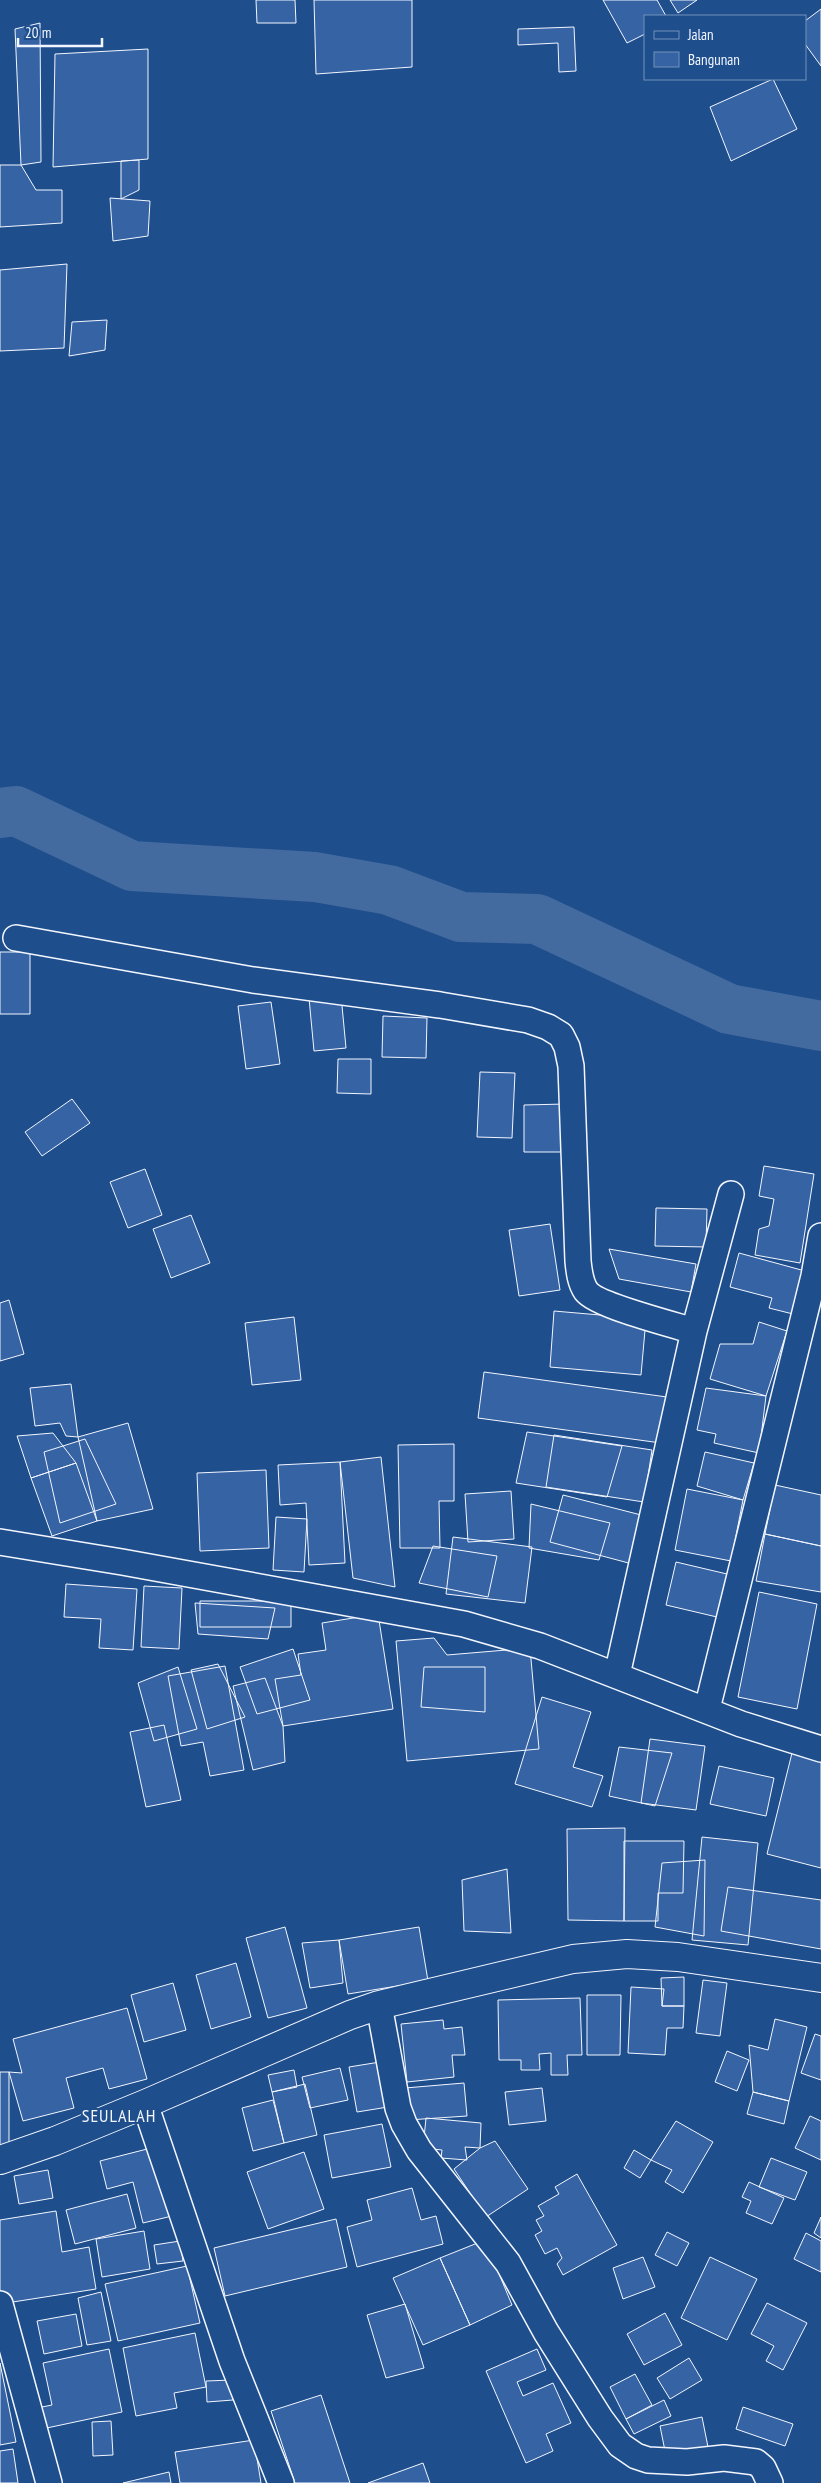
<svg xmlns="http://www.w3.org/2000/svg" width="821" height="2483" font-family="'PT Sans Narrow',sans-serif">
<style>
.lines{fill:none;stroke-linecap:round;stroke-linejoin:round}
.river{stroke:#446ba0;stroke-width:50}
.building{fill:#3563a3;stroke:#f2f6ff}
.street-casing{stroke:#f2f6ff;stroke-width:28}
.secondary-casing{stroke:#f2f6ff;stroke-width:30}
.street{stroke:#1f4e8c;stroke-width:25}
.secondary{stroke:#1f4e8c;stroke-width:28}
.labels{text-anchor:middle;stroke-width:4;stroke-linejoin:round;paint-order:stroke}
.quarter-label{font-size:18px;letter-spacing:1px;fill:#f2f6ff;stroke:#1f4e8c}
</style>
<rect width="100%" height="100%" fill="#1f4e8c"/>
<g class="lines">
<!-- river -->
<path class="river" d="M0,813L16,811L132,866L315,877L389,890L461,917L537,919L729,1009L821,1026"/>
</g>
<!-- building -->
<path class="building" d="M256,0H295L296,23H257Z
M314,0H412V67L316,74Z
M603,0H657L666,16H645V34L627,43Z
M670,0H697L678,13Z
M821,9V66L805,44V21Z
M40,23L41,162L21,165L15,29Z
M574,27L576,71L559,72L558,43L518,45V29Z
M148,49V159L53,167L55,54Z
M773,79L797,129L731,161L710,107Z
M139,160V190L121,199V161Z
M0,165H21L36,190H62V223L0,227Z
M110,198L150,201L148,236L113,241Z
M67,264L64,348L0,351V270Z
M107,320L105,350L69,356L72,322Z
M0,952H30V1014H0Z
M341,995L346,1048L314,1051L309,998Z
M271,1002L280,1064L246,1069L238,1006Z
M383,1016L427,1018L426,1058L382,1057Z
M338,1059H371V1094L337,1093Z
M480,1072L515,1073L512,1138L477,1137Z
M72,1099L90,1123L42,1156L25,1132Z
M565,1104L566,1152H524V1105Z
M764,1166L814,1174L800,1263L755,1255L759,1229L769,1226L774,1199L759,1196Z
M145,1169L162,1215L128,1228L110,1182Z
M656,1208L707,1209L706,1247L655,1246Z
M191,1215L210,1263L171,1278L153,1229Z
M550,1224L560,1290L519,1296L509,1230Z
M609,1249L696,1264L691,1292L619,1279Z
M739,1253L805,1271L793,1314L769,1308L772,1298L730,1287Z
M9,1300L24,1354L0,1361V1303Z
M554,1311L646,1319L641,1375L550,1367Z
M294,1317L301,1380L252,1385L245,1323Z
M759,1322L787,1331L766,1396L710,1379L720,1344H753Z
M484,1372L667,1397L661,1443L478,1418Z
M71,1384L78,1437L66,1436L60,1423L35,1426L30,1388Z
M706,1388L766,1396L759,1453L714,1443L716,1434L697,1430Z
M128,1423L153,1509L97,1521L78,1437Z
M527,1432L622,1446L607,1497L516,1483Z
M53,1433L76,1463L31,1478L17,1436Z
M554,1435L652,1450L644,1502L546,1487Z
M85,1439L116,1504L60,1523L44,1452Z
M454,1444V1501H439L440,1548H400L398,1445Z
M705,1452L754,1463L743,1500L697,1486Z
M381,1457L395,1587L353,1578L340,1462Z
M340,1462L345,1563L309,1565L306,1503L280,1505L278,1465Z
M76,1463L97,1521L52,1536L31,1478Z
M266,1470L269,1548L200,1551L197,1473Z
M775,1485L821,1495V1546L765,1534Z
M687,1489L743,1500L731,1561L675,1550Z
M511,1491L514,1539L468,1542L465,1494Z
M563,1495L649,1517L636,1565L550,1542Z
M531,1504L610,1523L599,1560L529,1548Z
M276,1517L307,1519L304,1572L273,1570Z
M765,1534L821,1546V1592L756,1581Z
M453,1537L532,1547L525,1603L446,1594Z
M433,1546L497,1556L488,1597L419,1583Z
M676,1562L727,1574L717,1617L666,1605Z
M66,1584L137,1589L133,1650L99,1648L101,1619L64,1617Z
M144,1586L182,1588L179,1649L141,1647Z
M759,1592L817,1604L797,1709L738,1697Z
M200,1601H291V1627H200Z
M195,1603L275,1608L268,1639L198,1634Z
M378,1614L393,1709L283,1726L275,1679L301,1675L298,1654L326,1650L322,1623Z
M434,1638L447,1655L530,1648L539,1749L407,1761L396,1641Z
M293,1649L310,1700L257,1714L240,1667Z
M218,1664L245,1717L207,1729L191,1670Z
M225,1666L244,1770L210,1776L203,1742L181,1746L168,1676Z
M178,1667L197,1729L154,1741L138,1683Z
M424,1667H485V1712L421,1707Z
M265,1678L283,1726L285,1762L253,1770L233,1686Z
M542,1697L591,1712L573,1767L603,1776L592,1807L515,1784Z
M164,1725L181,1800L146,1807L130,1732Z
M650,1739L705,1746L696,1810L641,1803Z
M619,1747L672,1753L655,1806L609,1796Z
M792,1753L821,1761V1868L767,1854Z
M719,1766L774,1778L766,1816L710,1804Z
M625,1828L624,1921L568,1920L567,1829Z
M702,1837L758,1843L748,1945L692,1940Z
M624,1841H684L683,1893H658V1921H624Z
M705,1860L704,1936L655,1927L662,1863Z
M507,1869L511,1933L464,1931L462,1880Z
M728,1887L821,1900V1949L721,1931Z
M285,1927L307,2008L268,2018L246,1938Z
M419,1927L428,1981L348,1994L339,1940Z
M339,1940L343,1983L310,1988L302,1943Z
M236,1963L251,2017L211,2029L196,1975Z
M684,1977V2006H662L661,1978Z
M703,1980L727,1983L720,2036L696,2033Z
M173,1983L186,2030L144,2042L131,1995Z
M631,1987L664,1989L662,2006H684L683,2028H667L665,2055L628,2053Z
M587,1995H621L620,2055H587Z
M580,1998L582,2055H567L568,2075H551V2053L539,2054L540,2070H521V2060H499L498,2000Z
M127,2008L147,2079L109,2089L103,2068L66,2078L74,2108L23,2121L9,2072L22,2073L13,2039Z
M775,2019L807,2027L789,2101L753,2092L749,2045L768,2050Z
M443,2020L444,2029L462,2027L465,2055H452L454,2077L407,2082L401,2024Z
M815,2034L821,2036V2080L801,2073Z
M727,2051L749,2060L737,2091L715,2082Z
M380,2062L388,2107L357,2112L349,2067Z
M340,2068L348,2100L310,2108L302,2077Z
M294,2070L297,2087L272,2092L268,2075Z
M0,2072H9V2147H0Z
M464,2083L467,2116L408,2120L405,2088Z
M305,2084L317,2135L284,2143L272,2092Z
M542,2088L546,2121L509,2125L505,2092Z
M753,2092L789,2101L784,2124L747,2114Z
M273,2100L284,2143L253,2151L242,2108Z
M810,2116L821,2121V2160L795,2148Z
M426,2118L481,2123L480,2148L465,2147L467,2160L441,2158L442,2150L423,2148Z
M676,2121L713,2142L683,2193L665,2182L672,2170L651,2160Z
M382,2124L391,2167L332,2178L324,2135Z
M495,2141L528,2189L486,2217L454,2169L480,2148Z
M155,2147L172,2216L143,2223L133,2182L107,2189L100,2161Z
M634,2150L651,2160L640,2178L624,2168Z
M304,2152L324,2209L268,2229L247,2172Z
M771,2158L807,2172L795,2200L759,2187Z
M48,2170L53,2198L19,2204L14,2176Z
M577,2174L617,2245L563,2275L557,2264L562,2258L557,2248L545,2254L535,2235L542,2231L536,2220L544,2216L538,2206L559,2194L555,2187Z
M749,2182L784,2198L772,2224L746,2213L751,2201L742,2197Z
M412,2188L421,2220L436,2216L443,2244L357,2267L347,2227L372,2220L367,2200Z
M127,2194L136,2228L75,2244L66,2210Z
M56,2211L62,2252L89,2247L96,2289L0,2304V2220Z
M821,2217V2238L814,2233Z
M336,2219L347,2267L225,2296L214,2248Z
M144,2231L150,2269L102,2277L96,2239Z
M667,2232L689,2243L677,2266L655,2255Z
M806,2233L821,2241V2272L794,2259Z
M485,2240L512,2305L470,2325L440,2258Z
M180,2241L183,2261L157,2264L154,2245Z
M643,2257L655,2287L623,2299L613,2268Z
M710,2257L757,2279L727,2340L681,2318Z
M440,2258L470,2325L423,2345L393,2278Z
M187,2266L200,2323L118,2341L105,2284Z
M101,2292L111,2341L87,2345L78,2298Z
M767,2303L807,2323L783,2370L766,2361L774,2346L751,2334Z
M405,2304L424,2368L386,2378L367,2315Z
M665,2313L682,2345L644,2365L627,2334Z
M76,2314L82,2346L44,2354L37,2321Z
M195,2333L206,2387L174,2393L177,2408L136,2416L123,2348Z
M109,2349L122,2412L42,2429L37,2408L52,2405L43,2363Z
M537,2349L546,2370L517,2382L523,2396L553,2383L571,2423L546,2434L553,2451L526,2463L486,2371Z
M689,2358L702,2380L670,2399L657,2378Z
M0,2363L16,2442L0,2445Z
M635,2374L652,2405L626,2419L610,2387Z
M232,2380L233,2400L207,2402L206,2381Z
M321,2395L350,2483H295L271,2411Z
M664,2400L671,2416L634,2434L626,2419Z
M743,2407L793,2424L785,2446L736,2429Z
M702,2417L708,2447L666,2456L660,2426Z
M111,2421L113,2455L93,2456L92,2422Z
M254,2440L261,2483H180L175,2452Z
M13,2449L18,2483H0V2451Z
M423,2463L430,2483H368Z
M169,2472L171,2483H123Z"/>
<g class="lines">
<!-- street casing -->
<g class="street-casing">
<path id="street" d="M16,938L253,980L440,1005L528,1020L548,1027L561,1035L567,1047L571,1066L578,1261C579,1271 580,1282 586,1291C596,1305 674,1325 694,1331
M0,1542L122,1562L464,1624L540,1646L741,1724L821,1749
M617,1675L694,1331L731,1194
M707,1709L814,1276L821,1236
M379,2005L398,2108L404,2124L419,2150L508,2263L546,2332L600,2418L620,2445L636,2456L648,2460L687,2462L724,2458L756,2462L763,2468L770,2483
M145,2104L232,2361L281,2483
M0,2304L49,2483"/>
</g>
<!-- secondary casing -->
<g class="secondary-casing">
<path id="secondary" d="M0,2160L55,2141L145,2104L350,2015L379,2005L573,1959L627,1954L678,1957L821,1978"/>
</g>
<!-- street -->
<use href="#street" class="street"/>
<!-- secondary -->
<use href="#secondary" class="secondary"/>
</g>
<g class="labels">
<!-- quarter labels -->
<g class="quarter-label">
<text x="119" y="2122">SEULALAH</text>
</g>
</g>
<!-- legend -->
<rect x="644" y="15" width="162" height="65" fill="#1f4e8c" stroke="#7391ba"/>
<rect x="654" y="31" width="25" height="8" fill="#1f4e8c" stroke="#7391ba"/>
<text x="688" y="40" font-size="15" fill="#f2f6ff">Jalan</text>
<rect x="654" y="52" width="25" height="15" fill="#3563a3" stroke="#7391ba"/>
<text x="688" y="65" font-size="15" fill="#f2f6ff">Bangunan</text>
<!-- scale -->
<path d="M18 38v8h84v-8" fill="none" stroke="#f2f6ff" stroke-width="2.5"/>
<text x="25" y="38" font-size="15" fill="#f2f6ff" stroke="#1f4e8c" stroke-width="4" paint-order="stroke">20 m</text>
</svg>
